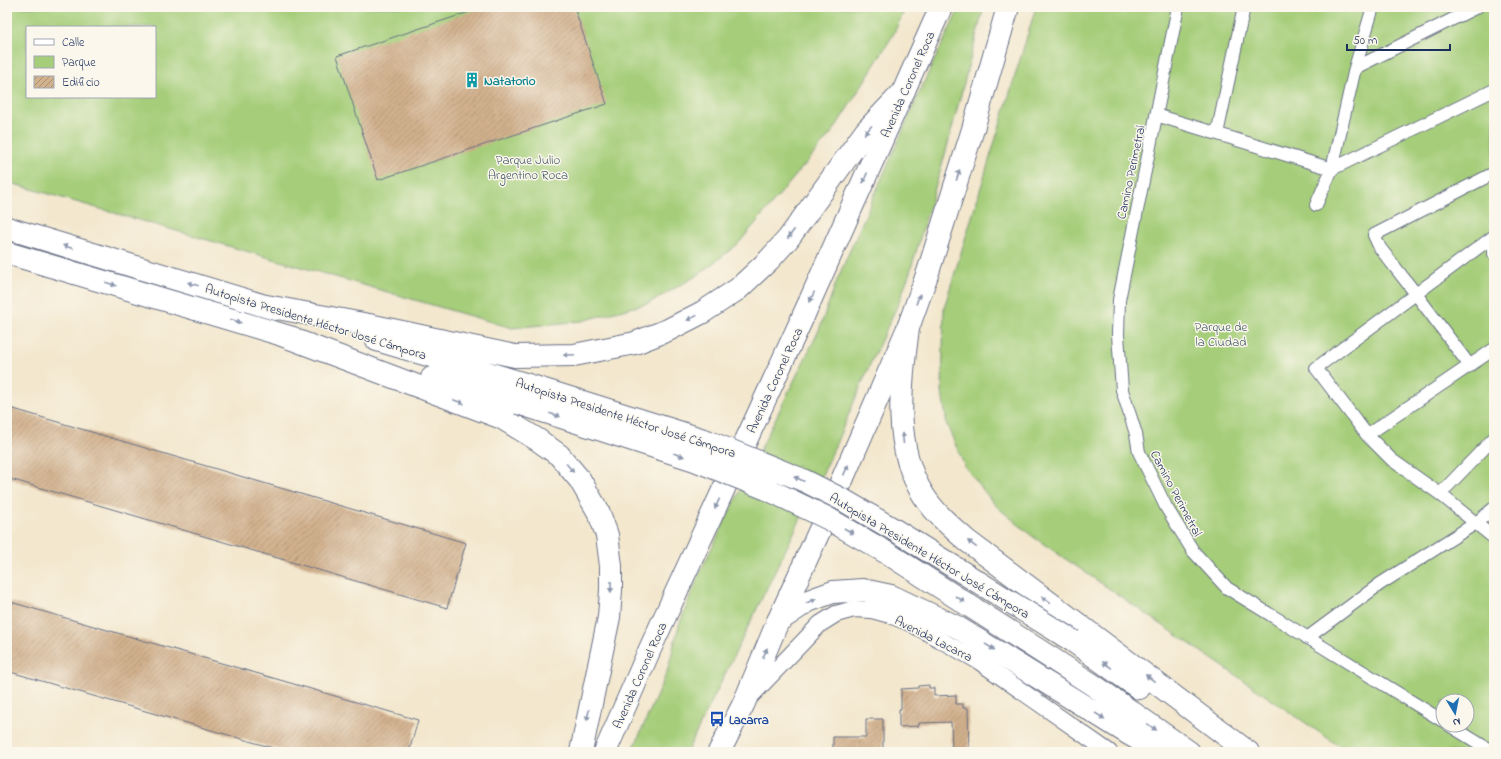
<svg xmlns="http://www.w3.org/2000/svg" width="1501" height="759" font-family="'Indie Flower',sans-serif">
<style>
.park{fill:#a6ce7a;stroke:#607e6c;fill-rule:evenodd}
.building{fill:url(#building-hatch)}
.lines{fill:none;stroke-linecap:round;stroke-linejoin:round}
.pedestrian-casing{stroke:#676f85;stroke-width:14}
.minor-casing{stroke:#676f85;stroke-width:18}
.secondary-casing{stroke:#676f85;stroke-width:24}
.motorway-casing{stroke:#676f85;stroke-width:24}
.pedestrian{stroke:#fff;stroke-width:12}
.minor{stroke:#fff;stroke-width:16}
.secondary{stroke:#fff;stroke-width:22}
.motorway{stroke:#fff;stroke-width:22}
.motorway-bridge-casing{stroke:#676f85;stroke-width:24;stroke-linecap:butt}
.motorway-bridge{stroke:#fff;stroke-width:22}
.oneway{fill:#8d97ae}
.labels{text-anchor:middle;stroke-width:3;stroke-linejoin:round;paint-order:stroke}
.culture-label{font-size:13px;font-weight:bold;fill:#0d838f;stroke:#fbf7ec;text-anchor:start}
.street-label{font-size:13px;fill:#1b2f5e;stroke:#fbf7ec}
.park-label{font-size:13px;fill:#3e5765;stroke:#fbf7ec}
.transit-label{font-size:13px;font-weight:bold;fill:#164399;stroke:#fbf7ec;text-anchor:start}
</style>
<defs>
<pattern id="building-hatch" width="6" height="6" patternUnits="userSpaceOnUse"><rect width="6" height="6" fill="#d2b18d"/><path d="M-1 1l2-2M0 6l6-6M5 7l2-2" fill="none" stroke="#aa9076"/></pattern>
</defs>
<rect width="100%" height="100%" fill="#fbf7ec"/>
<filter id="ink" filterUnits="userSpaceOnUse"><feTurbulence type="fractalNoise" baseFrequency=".025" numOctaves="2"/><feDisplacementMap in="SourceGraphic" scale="8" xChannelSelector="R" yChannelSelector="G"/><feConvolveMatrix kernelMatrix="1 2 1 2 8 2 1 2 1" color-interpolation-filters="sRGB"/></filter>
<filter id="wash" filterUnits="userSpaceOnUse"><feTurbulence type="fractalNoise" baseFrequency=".012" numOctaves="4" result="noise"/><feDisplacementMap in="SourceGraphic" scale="16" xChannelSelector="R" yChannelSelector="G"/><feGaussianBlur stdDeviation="0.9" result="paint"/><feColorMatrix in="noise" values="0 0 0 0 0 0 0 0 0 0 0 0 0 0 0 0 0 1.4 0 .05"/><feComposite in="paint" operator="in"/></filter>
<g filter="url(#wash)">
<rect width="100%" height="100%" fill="#f3e7cd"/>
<!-- park -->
<path class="park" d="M7,7H906L893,35L834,130L738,244L698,275L649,303L582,321L512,328L7,182ZM27,27H155V97H27Z
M960,7H984L946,151L910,272L899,302L872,360L826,467L687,752H632L667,672L679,625L700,572L819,330L837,280L924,82Z
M1036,7H1494V752H1348L1032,536L995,505L965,467L947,425L942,392L944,308ZM1443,701H1467V725H1443Z"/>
<g id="blocks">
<!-- building -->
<path class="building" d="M484,7H574L607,104L378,180L337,56Z
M7,407L466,543L447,608L7,478Z
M7,601L418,720L409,752H287L7,671Z
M929,685V688H934V696L956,695V704H963V708H968L969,752H955V748H952L951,722L919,723V726L899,727V709H901V689L918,688V686Z
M866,719H883V750H878V752H837V749H833V737H866Z"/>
</g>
</g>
<g filter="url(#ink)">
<use href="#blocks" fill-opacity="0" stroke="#676f85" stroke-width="1"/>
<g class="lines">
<!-- pedestrian casing -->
<g class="pedestrian-casing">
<path id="pedestrian" d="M1178,7L1119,300L1118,335L1122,390L1136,434L1139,452L1166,507L1193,551L1227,588L1443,721
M1355,68L1477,7
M1156,115L1332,169L1494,90
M1217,134L1244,7
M1316,205L1332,169L1355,68L1373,7
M1494,236L1316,368L1367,435L1392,460L1440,494L1494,538
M1494,236V254
M1470,366L1416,294L1380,248L1374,235L1494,173
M1367,435L1494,349
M1440,494L1494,438
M1307,638L1380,584L1476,523L1494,508
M1449,725L1493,752"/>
</g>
<!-- minor casing -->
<g class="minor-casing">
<path id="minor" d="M750,697L820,624L836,614L854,609L872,610L890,615L912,624L980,662L1109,752"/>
</g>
<!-- secondary casing -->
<g class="secondary-casing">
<path id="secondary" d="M605,752L650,649L801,321L941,7
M719,752L744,703L778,621L829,510L908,328L928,272L973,129L1008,7"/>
</g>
<!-- motorway casing -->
<g class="motorway-casing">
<path id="motorway" d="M7,228L275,309
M7,253L293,338
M261,305L369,325L515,356L574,355L635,343L668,330L703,312L738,289L769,260L788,239L866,131L904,91
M908,328C901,383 892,447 924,496C935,513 950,526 966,540L1248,752
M279,334L502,418L538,440L559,455L580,480L599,513L607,535L611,566V590L609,617L581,752
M377,340L525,384
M432,378L518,403
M778,621L808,601L833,592L863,590L891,596L957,627L1129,734L1161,752
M1073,641L1139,688
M1051,658L1093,685L1189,752"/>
</g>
<!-- pedestrian -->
<use href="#pedestrian" class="pedestrian"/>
<!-- minor -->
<use href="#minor" class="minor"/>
<!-- secondary -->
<use href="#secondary" class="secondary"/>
<!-- motorway -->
<use href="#motorway" class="motorway"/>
<!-- motorway-bridge casing -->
<g class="motorway-bridge-casing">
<path id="motorway-bridge" d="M525,384L707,441L803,480L843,500L893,529L1073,641
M518,403L695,460L767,489L827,518L887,553L1051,658"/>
</g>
<!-- motorway-bridge -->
<use href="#motorway-bridge" class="motorway-bridge"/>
</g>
<!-- one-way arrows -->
<defs><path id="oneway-solid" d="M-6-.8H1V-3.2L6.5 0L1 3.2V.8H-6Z"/></defs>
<g class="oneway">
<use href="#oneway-solid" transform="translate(868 130) rotate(131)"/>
<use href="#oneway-solid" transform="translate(958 175) rotate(-73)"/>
<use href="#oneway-solid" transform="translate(865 178) rotate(114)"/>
<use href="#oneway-solid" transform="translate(791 234) rotate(127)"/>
<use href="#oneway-solid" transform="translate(68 247) rotate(-163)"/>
<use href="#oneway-solid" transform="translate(111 284) rotate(17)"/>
<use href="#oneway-solid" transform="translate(193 284) rotate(-163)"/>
<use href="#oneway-solid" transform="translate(812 297) rotate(114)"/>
<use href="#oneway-solid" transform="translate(918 299) rotate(-70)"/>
<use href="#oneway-solid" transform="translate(692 318) rotate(154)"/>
<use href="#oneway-solid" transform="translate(236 321) rotate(17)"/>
<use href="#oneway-solid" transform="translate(569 355) rotate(177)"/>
<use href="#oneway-solid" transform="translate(459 402) rotate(21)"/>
<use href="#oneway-solid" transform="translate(555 415) rotate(18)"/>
<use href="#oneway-solid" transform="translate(903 438) rotate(-95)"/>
<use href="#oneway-solid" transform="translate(679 455) rotate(18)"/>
<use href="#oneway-solid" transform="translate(570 468) rotate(50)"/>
<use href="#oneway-solid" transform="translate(846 470) rotate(-66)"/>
<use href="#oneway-solid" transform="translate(799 479) rotate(-156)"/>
<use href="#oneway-solid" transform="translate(717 504) rotate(115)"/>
<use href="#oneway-solid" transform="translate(849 531) rotate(30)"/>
<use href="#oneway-solid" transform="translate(972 544) rotate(-143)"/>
<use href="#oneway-solid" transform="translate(611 587) rotate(91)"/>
<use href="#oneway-solid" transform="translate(960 599) rotate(32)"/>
<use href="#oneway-solid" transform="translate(1046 600) rotate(-143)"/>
<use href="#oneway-solid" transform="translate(811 601) rotate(-24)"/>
<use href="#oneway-solid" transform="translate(990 647) rotate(32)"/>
<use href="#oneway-solid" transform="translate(765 653) rotate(-67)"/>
<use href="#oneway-solid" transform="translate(1107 665) rotate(-145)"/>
<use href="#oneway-solid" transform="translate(1150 678) rotate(-143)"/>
<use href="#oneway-solid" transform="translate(588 715) rotate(102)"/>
<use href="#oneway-solid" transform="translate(1100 716) rotate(32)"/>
<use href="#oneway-solid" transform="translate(1152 727) rotate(35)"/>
</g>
</g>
<!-- icons -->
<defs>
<g id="building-bare" transform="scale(1.2)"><path d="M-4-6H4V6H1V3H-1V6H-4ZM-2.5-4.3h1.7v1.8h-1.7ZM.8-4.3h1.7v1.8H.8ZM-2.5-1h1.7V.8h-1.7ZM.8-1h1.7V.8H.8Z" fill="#0f9aa8" stroke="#fbf7ec" stroke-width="2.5" paint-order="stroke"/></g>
<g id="bus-bare" transform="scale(1.2)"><path d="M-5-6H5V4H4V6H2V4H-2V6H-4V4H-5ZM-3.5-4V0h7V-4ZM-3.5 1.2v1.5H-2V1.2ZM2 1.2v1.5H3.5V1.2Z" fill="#1a4fb4" stroke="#fbf7ec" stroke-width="2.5" paint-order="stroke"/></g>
</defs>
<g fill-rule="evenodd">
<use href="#building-bare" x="472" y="80"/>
<use href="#bus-bare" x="717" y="719"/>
</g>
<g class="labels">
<!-- culture labels -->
<g class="culture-label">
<text x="484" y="85">Natatorio</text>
</g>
<!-- street labels -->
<g class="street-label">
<text transform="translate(907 84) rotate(-66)" y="5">Avenida Coronel Roca</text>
<text transform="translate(1130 172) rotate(-78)" y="5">Camino Perimetral</text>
<text transform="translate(316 321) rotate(17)" y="5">Autopista Presidente Héctor José Cámpora</text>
<text transform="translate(774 380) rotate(-65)" y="5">Avenida Coronel Roca</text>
<text transform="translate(626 417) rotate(18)" y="5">Autopista Presidente Héctor José Cámpora</text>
<text transform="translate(1177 493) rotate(62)" y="5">Camino Perimetral</text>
<text transform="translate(930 555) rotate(31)" y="5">Autopista Presidente Héctor José Cámpora</text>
<text transform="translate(934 638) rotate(27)" y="5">Avenida Lacarra</text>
<text transform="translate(639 675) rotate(-66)" y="5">Avenida Coronel Roca</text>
</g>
<!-- park labels -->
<g class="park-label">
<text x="528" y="164">Parque Julio<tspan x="528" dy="15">Argentino Roca</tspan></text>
<text x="1221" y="331">Parque de<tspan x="1221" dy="15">la Ciudad</tspan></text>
</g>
<!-- transit labels -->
<g class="transit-label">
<text x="729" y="724">Lacarra</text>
</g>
</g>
<!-- margin -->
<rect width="1501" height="759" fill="none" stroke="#fbf7ec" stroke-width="24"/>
<!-- legend -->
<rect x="26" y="26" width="130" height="72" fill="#fbf7ec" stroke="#a1a7b3"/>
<rect x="34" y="39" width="20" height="6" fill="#ffffff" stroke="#a1a7b3"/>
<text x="62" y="46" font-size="12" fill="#1b2f5e">Calle</text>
<rect x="34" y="56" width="20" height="12" fill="#a6ce7a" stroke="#a1a7b3"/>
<text x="62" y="66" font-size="12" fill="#1b2f5e">Parque</text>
<rect x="34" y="76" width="20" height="12" fill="url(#building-hatch)" stroke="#a1a7b3"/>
<text x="62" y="86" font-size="12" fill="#1b2f5e">Edificio</text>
<!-- north arrow -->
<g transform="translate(1455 713) rotate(170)"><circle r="19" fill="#fbf7ec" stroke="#a1a7b3"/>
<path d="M0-3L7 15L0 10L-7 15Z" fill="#1f6fb2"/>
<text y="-6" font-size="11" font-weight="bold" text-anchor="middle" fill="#1b2f5e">N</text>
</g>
<!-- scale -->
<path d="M1347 44v6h103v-6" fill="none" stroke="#1b2f5e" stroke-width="2"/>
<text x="1353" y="44" font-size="12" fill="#1b2f5e" stroke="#fbf7ec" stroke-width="3" paint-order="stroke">50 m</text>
</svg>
